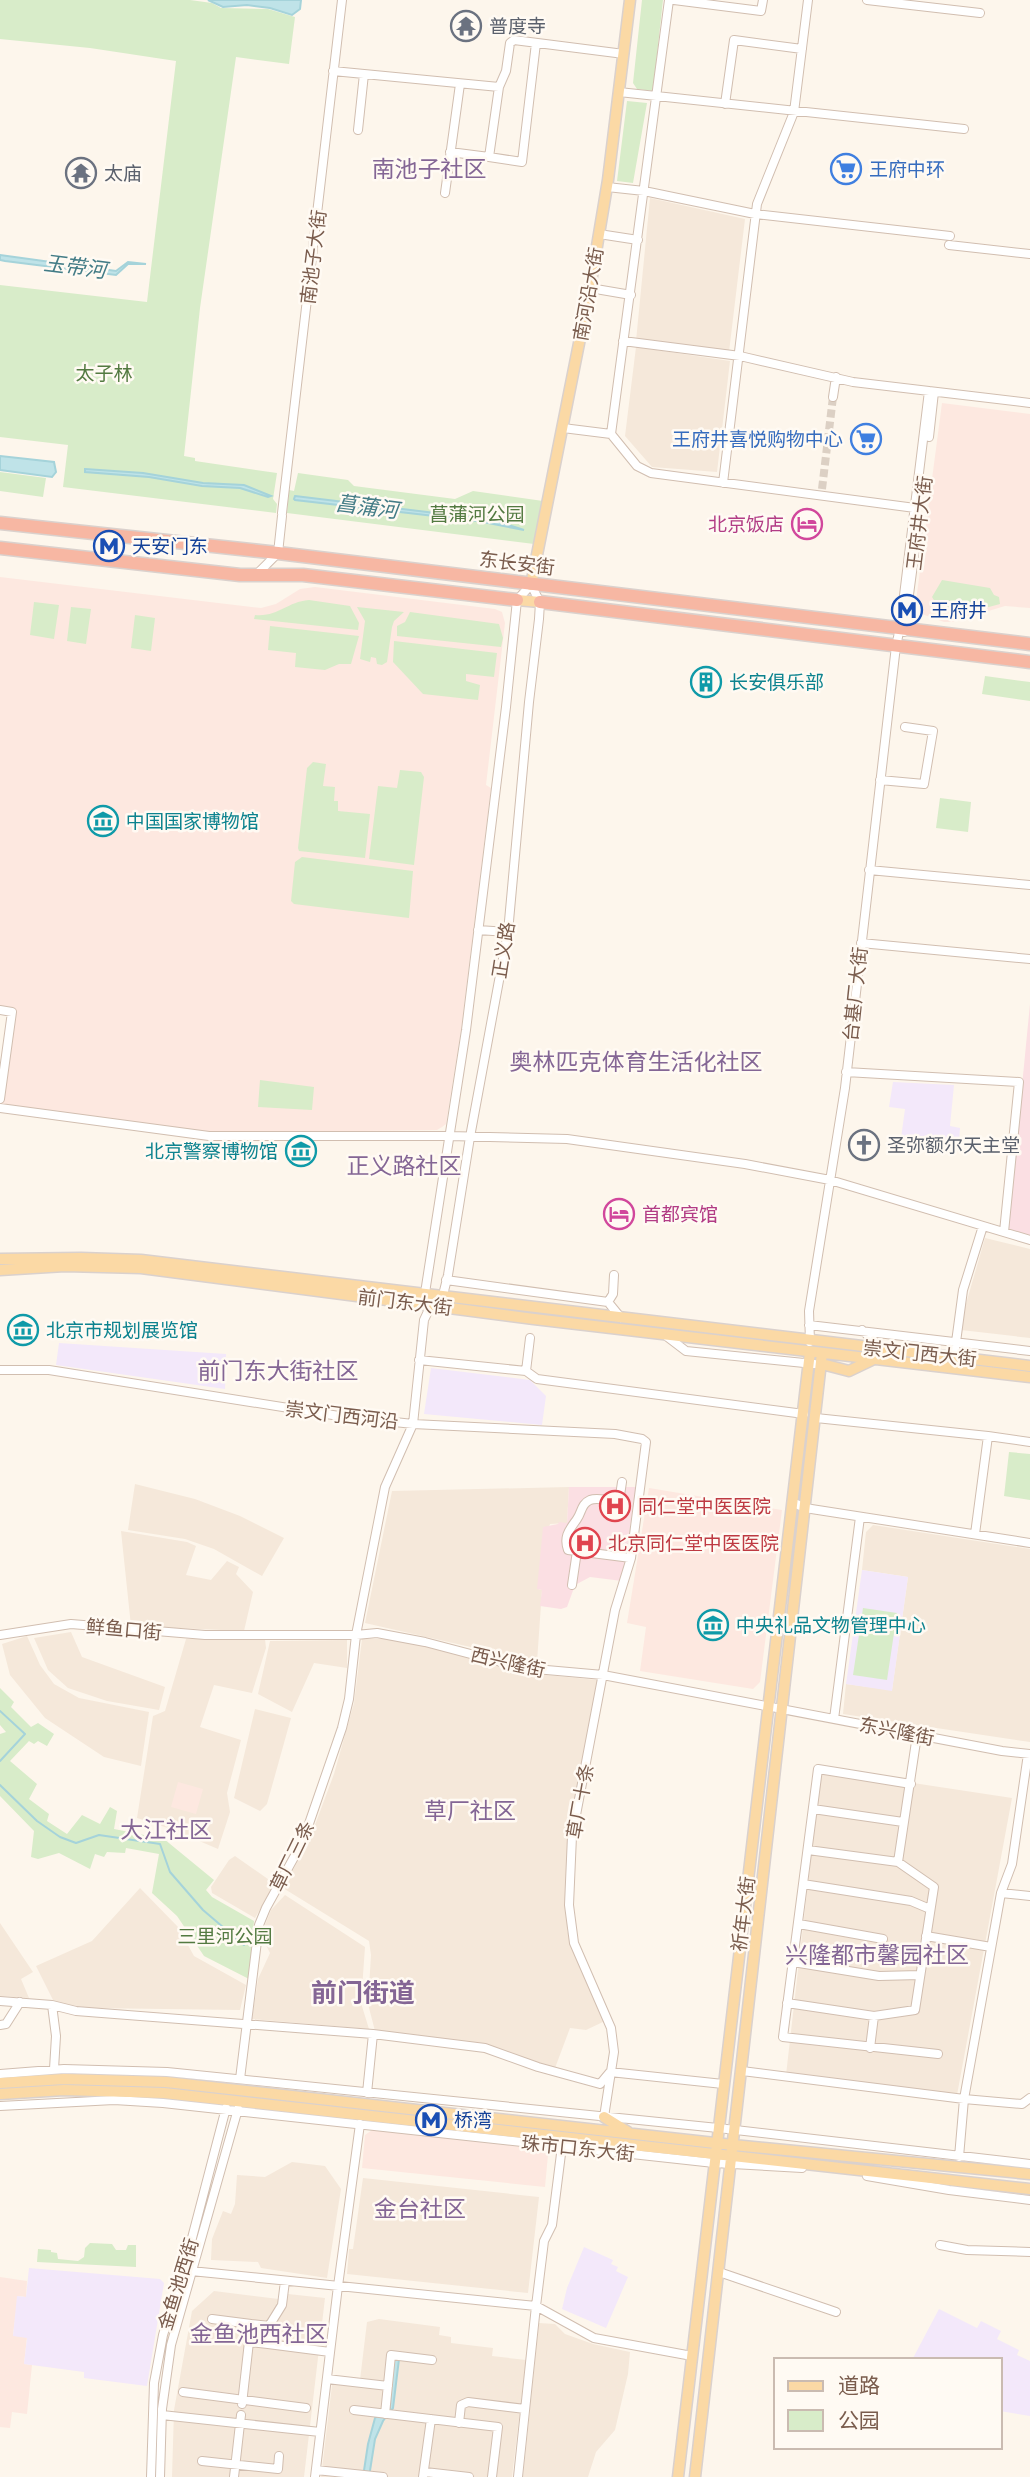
<svg xmlns="http://www.w3.org/2000/svg" width="1030" height="2477" font-family="Overpass,'Noto Sans SC',sans-serif">
<style>
.residential{fill:#f5e8da}
.commercial{fill:#fde8e0}
.education{fill:#f3e8fa}
.medical{fill:#fbdfe3}
.green{fill:#d8ecc9}
.water{fill:#bfe3e8;stroke:#a5d3da;stroke-width:2}
.lines{fill:none;stroke-linecap:round;stroke-linejoin:round}
.stream{stroke:#a5d3da;stroke-width:2}
.minor-tunnel{stroke:#dcd0c4;stroke-width:8;stroke-dasharray:8 4;stroke-linecap:butt}
.minor-casing{stroke:#d1beb0;stroke-width:10}
.major-casing{stroke:#dad1cd;stroke-width:13}
.highway-casing{stroke:#dad1cd;stroke-width:15}
.minor{stroke:#fff;stroke-width:8}
.major{stroke:#fbd9a5;stroke-width:10}
.highway{stroke:#f7b7a3;stroke-width:12}
.labels{text-anchor:middle;stroke-width:5;stroke-linejoin:round;paint-order:stroke}
.worship-label{font-size:19px;fill:#5b616d;stroke:#fffaf3;text-anchor:start}
.shop-label{font-size:19px;fill:#366cbe;stroke:#fffaf3;text-anchor:start}
.street-label{font-size:19px;fill:#7a5c4d;stroke:#fffaf3}
.park-label{font-size:19px;fill:#537a41;stroke:#fffaf3}
.hotel-label{font-size:19px;fill:#b23c85;stroke:#fffaf3;text-anchor:end}
.transit-label{font-size:19px;fill:#164399;stroke:#fffaf3;text-anchor:start}
.culture-label{font-size:19px;fill:#0d838f;stroke:#fffaf3;text-anchor:start}
.health-label{font-size:19px;fill:#be3a42;stroke:#fffaf3;text-anchor:start}
.water-label{font-size:21px;font-style:italic;fill:#437c86;stroke:#fffaf3}
.quarter-label{font-size:23px;fill:#846695;stroke:#fffaf3}
.district-label{font-size:26px;font-weight:bold;fill:#846695;stroke:#fffaf3}
</style>
<rect width="100%" height="100%" fill="#fdf6ec"/>
<!-- residential -->
<path class="residential" d="M650,198L745,219L729,352L636,341Z
M636,347L730,361L717,472L652,467L625,436Z
M985,1238L1030,1249V1338L961,1330V1321Z
M135,1484L195,1499L240,1516L284,1538L262,1576L214,1549L185,1539L128,1530Z
M569,1487L567,1523L550,1524L549,1527H544L538,1589L542,1590L537,1662L365,1623L392,1491Z
M873,1525L1030,1549V1742L843,1714L846,1684L892,1690L908,1577L862,1570L866,1532Z
M121,1531L187,1542L196,1546L186,1575L211,1580L227,1561L239,1567L236,1574L253,1592L244,1631L131,1626Z
M71,1632L82,1657L165,1687L159,1710L107,1701L68,1688L48,1670L34,1638Z
M27,1636L40,1665L54,1684L79,1698L149,1712L141,1766L104,1757L45,1718L10,1675L2,1644Z
M186,1639H265L266,1648L252,1693L214,1685L200,1727L241,1740L227,1793L230,1812L218,1849L171,1829L137,1818L153,1716L165,1711Z
M362,1639H394L536,1674L597,1680L568,1864L567,1931L605,2021L586,2030L570,2028L555,2068L488,2047L375,2031L368,2004L371,1955L369,1941L283,1888L309,1841L334,1774L354,1703Z
M347,1640V1668L314,1663L292,1712L258,1694L270,1641Z
M255,1709L291,1718L267,1804L260,1811L234,1798Z
M821,1769L1012,1798L957,2095L786,2075Z
M235,1856L275,1884L255,1918L212,1893L211,1887L229,1860Z
M140,1888L178,1927L194,1956L246,1985L240,2010L88,2008L54,2002L36,1966L92,1941Z
M285,1895L365,1947L361,2003L369,2029L252,2019L258,1979L270,1953L261,1935L271,1910Z
M0,1923L33,1972L21,1979L29,1998L0,1996Z
M292,2162L325,2166L341,2189L327,2278L261,2268L258,2262L211,2260L212,2239L223,2211L231,2214L235,2204L237,2175L265,2177Z
M363,2178L539,2197L528,2293L347,2274L349,2249H353Z
M214,2291L287,2300L288,2294L325,2298L304,2477H172L174,2410L192,2311Z
M379,2319L440,2327L439,2335L451,2337V2343L493,2348L492,2356L526,2360L512,2477H448L428,2475L426,2477H321L333,2377L360,2380L367,2322Z
M539,2323L555,2324L565,2334L593,2344L630,2352L628,2374L615,2430L596,2452L588,2477H523Z"/>
<!-- commercial -->
<path class="commercial" d="M942,403L1030,414V608L1005,606L952,622H944L919,613L916,601Z
M0,577L261,608L276,604L300,589L315,587L495,609L502,612L505,623L486,785L491,788L461,1030L446,1124L442,1127L437,1130L209,1133L2,1104L15,1009L0,1007Z
M649,1488L782,1510L760,1682L753,1689L640,1671L646,1627L627,1623Z
M178,1782L203,1789L196,1814L171,1807Z
M375,2128L542,2148L548,2155L545,2187L362,2168L365,2135Z
M0,2277L27,2281L26,2297L18,2296L13,2335L27,2337L24,2364L32,2365L27,2414L12,2412L10,2428L0,2427Z"/>
<!-- education -->
<path class="education" d="M893,1082L954,1085L950,1126L960,1128L959,1141H956V1146L901,1138L905,1109L889,1107Z
M59,1343L226,1354L225,1389L56,1365Z
M431,1368L530,1380L546,1396L542,1425L424,1414Z
M862,1570L908,1577L892,1691L846,1684Z
M584,2247L613,2260L611,2264L618,2267L616,2271L628,2277L606,2328L562,2309L567,2288Z
M29,2268L160,2279L164,2283L147,2386L84,2378V2372L24,2364L27,2338L13,2336L17,2296L26,2297Z
M939,2309L977,2328L981,2321L1001,2331L997,2339L1019,2350L1017,2355L1030,2361V2416L1000,2411V2360H912Z"/>
<!-- medical -->
<path class="medical" d="M1030,1004V1235L1008,1229Z
M569,1487H636L622,1581L590,1577L575,1585L567,1607L561,1609L540,1606L542,1590L537,1589L543,1527L558,1524L559,1522L567,1523Z"/>
<!-- green -->
<path class="green" d="M0,0H190L212,3L221,8L268,9L295,17L289,64L236,57L200,308L184,456L195,458V461L277,473L273,499L277,504L276,513L63,487L68,445L0,437V285L147,302L176,61L90,48L0,39Z
M642,0H663L653,91L637,89L633,83Z
M627,101L647,103L633,183L617,181Z
M0,472L46,478L43,497L0,491Z
M298,473L348,480L354,486L455,499L473,491L543,501L534,544L287,513L289,490L294,491Z
M942,580L990,588L994,595L999,597L1000,604L974,611L940,606L937,605L932,597Z
M309,600L350,606L359,623L358,630L254,619L255,615C279,617 286,602 309,600Z
M34,602L59,605L54,639L30,635Z
M71,607L91,609L86,644L67,641Z
M357,607L404,612L394,621L392,627L387,662L382,665L377,664L376,658L371,657L370,662L360,659L365,621Z
M410,612L499,624L503,638L501,647L397,636V626L405,622Z
M135,615L155,618L151,651L131,648Z
M270,626L359,636L351,664H339L325,670L295,667L296,653L268,650Z
M394,641L497,653L494,677L466,674V681L480,685L478,700L423,694L393,662Z
M985,676L1030,682V701L982,694Z
M313,762L326,764L323,786L335,787L334,801H338V811L370,814L365,858L299,851L298,848L307,768Z
M400,770L421,772L424,777L414,865L369,859L378,786L397,788Z
M940,798L971,802L968,832L936,828Z
M302,857L413,871L409,918L294,904L291,901L295,862Z
M260,1080L314,1087L312,1110L258,1107Z
M1009,1452L1030,1454V1500L1004,1496Z
M863,1608L897,1613L887,1680L853,1675Z
M0,1688L14,1702L11,1707L31,1727L38,1723L54,1734L47,1746L38,1741L34,1744L29,1741L10,1761L37,1784L29,1799L49,1814L47,1821L67,1834L82,1815L100,1824L110,1807L117,1811L114,1829L164,1839L214,1880L206,1890L212,1897L254,1921L249,1979L204,1956L177,1916L152,1893L159,1854L126,1848L125,1853L107,1852L104,1857L95,1854L90,1869L59,1853L38,1859L31,1857L34,1831L0,1796V1734L6,1732L0,1725Z
M90,2243L112,2244L116,2250H126L128,2245H136V2267L37,2262L38,2249L51,2250V2252L57,2253L58,2259L78,2261L84,2257L85,2248Z"/>
<!-- water -->
<path class="water" d="M208,0H301L300,9L292,15L270,8L247,5L223,7Z
M0,255L116,271L128,262L146,264H128L116,275L5,261L0,260Z
M0,456L54,462L56,472L52,477L0,470Z
M85,469L143,473L203,483L244,485L271,496L268,497L240,488L202,486L149,477L85,472Z
M295,496L493,520L524,530L478,521L295,500L294,499Z
M392,2358L399,2359L393,2408L383,2421L375,2439L369,2477H363L368,2444L375,2418L390,2408Z"/>
<g class="lines">
<!-- stream -->
<path class="stream" d="M0,1711L25,1734L0,1761
M0,1785L37,1821L60,1837L76,1843L99,1835L160,1844L170,1872L203,1910L244,1945"/>
<!-- minor-tunnel -->
<path class="minor-tunnel" d="M822,489L833,397"/>
<!-- minor casing -->
<g class="minor-casing">
<path id="minor" d="M674,0L761,11L763,0
M867,0L980,13
M333,71L499,87
M619,92L964,129
M725,104L734,40L802,49
M358,130L364,74
M450,152L489,157L499,87L506,71L510,43L514,40L624,54
M489,157L522,162L536,43
M607,187L644,191L755,214L950,236
M445,193L460,84
M599,234L638,240
M949,245L1030,254
M590,288L631,295
M623,341L740,356L853,382L1030,403
M833,397L836,377
M563,428L611,434L637,466L651,473L915,508
M611,434L669,0
M929,437L934,392
M723,483L757,204L794,112L808,0
M282,513L342,0
M256,575L278,553L282,516
M904,632L918,527
M880,780L924,784L933,731L905,727
M869,870L1030,885
M478,930L508,932
M861,943L1030,959
M0,1010L12,1012L0,1099
M846,1072L1019,1082L1004,1232
M0,1108L209,1136H449L567,1139L745,1164L830,1180L1030,1240
M446,1280L608,1302L621,1318
M608,1302L613,1294L614,1275
M809,1325L1030,1351
M862,1330L883,1349
M665,1335L686,1351L814,1364
M530,1338L526,1371L537,1379L804,1414
M810,1342L809,1311L845,1088L896,646L900,628L929,391
M954,1357L963,1290L983,1226
M419,1360L526,1371
M0,1370H49L339,1416L413,1424L615,1434L642,1439L646,1442L631,1558L615,1610L572,1836L569,1905L574,1943L611,2028L614,2052L604,2117
M816,1418L988,1436L1030,1442
M622,1482L619,1502C611,1501 598,1497 590,1500C581,1504 582,1512 577,1519C570,1529 563,1536 568,1550L631,1558
M792,1502L805,1508L1030,1543
M975,1534L988,1436
M572,1585L577,1551
M0,1635L71,1624L205,1635H356L377,1633L425,1642L524,1668L603,1675L1002,1751L1030,1754
M834,1719L860,1517
M911,1784L818,1769L783,2037L938,2054
M813,1809L903,1822
M898,1862L917,1735
M803,1884L911,1901L930,1909
M1001,1893L1030,1896
M799,1924L883,1939
M926,1936L991,1947
M793,1962L879,1976L920,1975
M0,2001L52,2005L76,2011L373,2034L485,2048L538,2067L600,2084L610,2072L723,2084
M787,2003L874,2016L915,2010L934,1887L898,1862L808,1850
M52,2005L56,2036L54,2069
M0,2025L6,2024L20,2002
M870,2048L874,2016
M742,2071L964,2099L1022,2104L1030,2098
M0,2074L64,2069L167,2072L718,2128L1030,2164
M240,2079L259,1925L266,1908L303,1841L342,1728L349,1699L356,1635L385,1487L413,1424L424,1320L431,1305L443,1295L448,1275L470,1137L508,932L529,702L539,619L540,602L531,585L517,600L506,707L466,1030L427,1280L425,1293L428,1299
M367,2093L373,2034
M0,2106L114,2100L163,2103L714,2163L802,2168
M959,2157L964,2099L1001,1893L1012,1864L1028,1754
M867,2176L949,2190L1030,2200
M940,2245L967,2250L1030,2252
M191,2271L536,2306L594,2338L692,2356
M719,2272L836,2312
M212,2319L251,2324
M269,2326L282,2305L285,2281
M268,2344L330,2352
M327,2379L388,2386
M183,2392L306,2408
M242,2404L251,2324L269,2326L268,2344L249,2342
M354,2410L498,2427L492,2477
M385,2414L391,2355L432,2360
M162,2415L320,2432
M459,2423L461,2405L468,2402L525,2409
M202,2461L278,2469L279,2456
M316,2470L383,2477
M425,2472L469,2477
M151,2477L154,2383L163,2335L187,2257L226,2108
M160,2477L162,2409L171,2345L238,2109
M234,2477L241,2415
M315,2477L338,2286L360,2124
M423,2477L431,2419
M518,2477L536,2306L544,2241L552,2225L562,2146"/>
</g>
<!-- major casing -->
<g class="major-casing">
<path id="major" d="M531,585L590,288L608,180L630,0
M517,600L540,602
M0,1259L81,1258L141,1260L1030,1366
M0,1270L65,1266L141,1268L534,1319L1030,1377
M822,1364L849,1371L872,1360
M0,2083L64,2079L166,2082L733,2145L1030,2174
M0,2094L64,2090L164,2093L1030,2189
M604,2117L628,2132
M678,2477L810,1352
M695,2477L822,1353"/>
</g>
<!-- highway casing -->
<g class="highway-casing">
<path id="highway" d="M0,523L278,553L1030,644
M0,548L240,575H303L517,600
M540,602L1030,662"/>
</g>
<!-- minor -->
<use href="#minor" class="minor"/>
<!-- major -->
<use href="#major" class="major"/>
<!-- highway -->
<use href="#highway" class="highway"/>
</g>
<!-- icons -->
<defs>
<g id="temple-ring" transform="scale(1.575)"><circle r="9.5" fill="#fffaf3" stroke="#6b7280" stroke-width="1.5"/><path d="M0-6L5-2H3V0L6.5 2.5H4V6H1.5V3h-3V6H-4V2.5H-6.5L-3 0V-2H-5Z" fill="#6b7280"/></g>
<g id="supermarket-ring" transform="scale(1.575)"><circle r="9.5" fill="#fffaf3" stroke="#3f7fe0" stroke-width="1.5"/><path d="M-6-5.5h2.5l.6 2H6L4.5 2H-2.5L-4.4-4H-6ZM-1.5 3.2a1.3 1.3 0 1 0 .1 0ZM3 3.2a1.3 1.3 0 1 0 .1 0Z" fill="#3f7fe0"/></g>
<g id="hotel-ring" transform="scale(1.575)"><circle r="9.5" fill="#fffaf3" stroke="#d1479c" stroke-width="1.5"/><path d="M-6-4.5h1.5V1H6V5H4.5V3h-9V5H-6ZM-4 0a1.8 1.8 0 1 1 3.6 0ZM.5 0V-2.5h3Q6-2.5 6 0Z" fill="#d1479c"/></g>
<g id="metro-ring" transform="scale(1.575)"><circle r="9.5" fill="#fffaf3" stroke="#1a4fb4" stroke-width="1.5"/><path d="M-5.5 5V-5H-3L0 0L3-5H5.5V5H3V-.5L0 4L-3-.5V5Z" fill="#1a4fb4"/></g>
<g id="building-ring" transform="scale(1.575)"><circle r="9.5" fill="#fffaf3" stroke="#0f9aa8" stroke-width="1.5"/><path d="M-4-6H4V6H1V3H-1V6H-4ZM-2.5-4.3h1.7v1.8h-1.7ZM.8-4.3h1.7v1.8H.8ZM-2.5-1h1.7V.8h-1.7ZM.8-1h1.7V.8H.8Z" fill="#0f9aa8"/></g>
<g id="museum-ring" transform="scale(1.575)"><circle r="9.5" fill="#fffaf3" stroke="#0f9aa8" stroke-width="1.5"/><path d="M0-6L6-3V-2H-6V-3ZM-5-1h2V3h-2ZM-1-1h2V3h-2ZM3-1h2V3H3ZM-6 4H6V6H-6Z" fill="#0f9aa8"/></g>
<g id="church-ring" transform="scale(1.575)"><circle r="9.5" fill="#fffaf3" stroke="#6b7280" stroke-width="1.5"/><path d="M-1.2-6h2.4v3.5h3.3v2.4h-3.3V6h-2.4V-.1h-3.3v-2.4h3.3Z" fill="#6b7280"/></g>
<g id="hospital-ring" transform="scale(1.575)"><circle r="9.5" fill="#fffaf3" stroke="#e0444e" stroke-width="1.5"/><path d="M-5-5h3v3.5h4V-5h3V5h-3V1.5h-4V5h-3Z" fill="#e0444e"/></g>
</defs>
<g fill-rule="evenodd">
<use href="#temple-ring" x="466" y="26"/>
<use href="#supermarket-ring" x="846" y="169"/>
<use href="#temple-ring" x="81" y="173"/>
<use href="#supermarket-ring" x="866" y="439"/>
<use href="#hotel-ring" x="807" y="524"/>
<use href="#metro-ring" x="109" y="546"/>
<use href="#metro-ring" x="907" y="610"/>
<use href="#building-ring" x="706" y="682"/>
<use href="#museum-ring" x="103" y="821"/>
<use href="#church-ring" x="864" y="1145"/>
<use href="#museum-ring" x="301" y="1151"/>
<use href="#hotel-ring" x="619" y="1214"/>
<use href="#museum-ring" x="23" y="1330"/>
<use href="#hospital-ring" x="615" y="1506"/>
<use href="#hospital-ring" x="585" y="1543"/>
<use href="#museum-ring" x="713" y="1625"/>
<use href="#metro-ring" x="431" y="2120"/>
</g>
<g class="labels">
<!-- worship labels -->
<g class="worship-label">
<text x="489" y="33">普度寺</text>
<text x="104" y="180">太庙</text>
<text x="887" y="1152">圣弥额尔天主堂</text>
</g>
<!-- shop labels -->
<g class="shop-label">
<text x="869" y="176">王府中环</text>
<text x="843" y="446" text-anchor="end">王府井喜悦购物中心</text>
</g>
<!-- street labels -->
<g class="street-label">
<text transform="translate(313 257) rotate(-83)" y="7">南池子大街</text>
<text transform="translate(588 294) rotate(-80)" y="7">南河沿大街</text>
<text transform="translate(919 523) rotate(-83)" y="7">王府井大街</text>
<text transform="translate(517 563) rotate(7)" y="7">东长安街</text>
<text transform="translate(503 950) rotate(-81)" y="7">正义路</text>
<text transform="translate(855 994) rotate(-84)" y="7">台基厂大街</text>
<text transform="translate(405 1302) rotate(7)" y="7">前门东大街</text>
<text transform="translate(920 1353) rotate(6)" y="7">崇文门西大街</text>
<text transform="translate(342 1415) rotate(7)" y="7">崇文门西河沿</text>
<text transform="translate(124 1629) rotate(5)" y="7">鲜鱼口街</text>
<text transform="translate(508 1662) rotate(13)" y="7">西兴隆街</text>
<text transform="translate(897 1731) rotate(11)" y="7">东兴隆街</text>
<text transform="translate(580 1801) rotate(-80)" y="7">草厂十条</text>
<text transform="translate(292 1856) rotate(-64)" y="7">草厂三条</text>
<text transform="translate(743 1914) rotate(-83)" y="7">祈年大街</text>
<text transform="translate(578 2148) rotate(6)" y="7">珠市口东大街</text>
<text transform="translate(178 2284) rotate(-73)" y="7">金鱼池西街</text>
</g>
<!-- park labels -->
<g class="park-label">
<text x="104" y="380">太子林</text>
<text x="477" y="521">菖蒲河公园</text>
<text x="225" y="1943">三里河公园</text>
</g>
<!-- hotel labels -->
<g class="hotel-label">
<text x="784" y="531">北京饭店</text>
<text x="642" y="1221" text-anchor="start">首都宾馆</text>
</g>
<!-- transit labels -->
<g class="transit-label">
<text x="132" y="553">天安门东</text>
<text x="930" y="617">王府井</text>
<text x="454" y="2127">桥湾</text>
</g>
<!-- culture labels -->
<g class="culture-label">
<text x="729" y="689">长安俱乐部</text>
<text x="126" y="828">中国国家博物馆</text>
<text x="278" y="1158" text-anchor="end">北京警察博物馆</text>
<text x="46" y="1337">北京市规划展览馆</text>
<text x="736" y="1632">中央礼品文物管理中心</text>
</g>
<!-- health labels -->
<g class="health-label">
<text x="638" y="1513">同仁堂中医医院</text>
<text x="608" y="1550">北京同仁堂中医医院</text>
</g>
<!-- water labels -->
<g class="water-label">
<text transform="translate(75 267) rotate(7)" y="7">玉带河</text>
<text transform="translate(367 507) rotate(7)" y="7">菖蒲河</text>
</g>
<!-- quarter labels -->
<g class="quarter-label">
<text x="429" y="177">南池子社区</text>
<text x="636" y="1070">奥林匹克体育生活化社区</text>
<text x="404" y="1174">正义路社区</text>
<text x="278" y="1379">前门东大街社区</text>
<text x="470" y="1819">草厂社区</text>
<text x="166" y="1838">大江社区</text>
<text x="877" y="1963">兴隆都市馨园社区</text>
<text x="420" y="2217">金台社区</text>
<text x="259" y="2342">金鱼池西社区</text>
</g>
<!-- district labels -->
<g class="district-label">
<text x="363" y="2002">前门街道</text>
</g>
</g>
<!-- legend -->
<rect x="774" y="2358" width="228" height="91" fill="#fffaf3" stroke="#cabbb1" stroke-width="2"/>
<rect x="788" y="2381" width="35" height="10" fill="#fbd9a5" stroke="#cabbb1" stroke-width="2"/>
<text x="838" y="2393" font-size="21" fill="#7a5c4d">道路</text>
<rect x="788" y="2410" width="35" height="21" fill="#d8ecc9" stroke="#cabbb1" stroke-width="2"/>
<text x="838" y="2428" font-size="21" fill="#7a5c4d">公园</text>
</svg>
